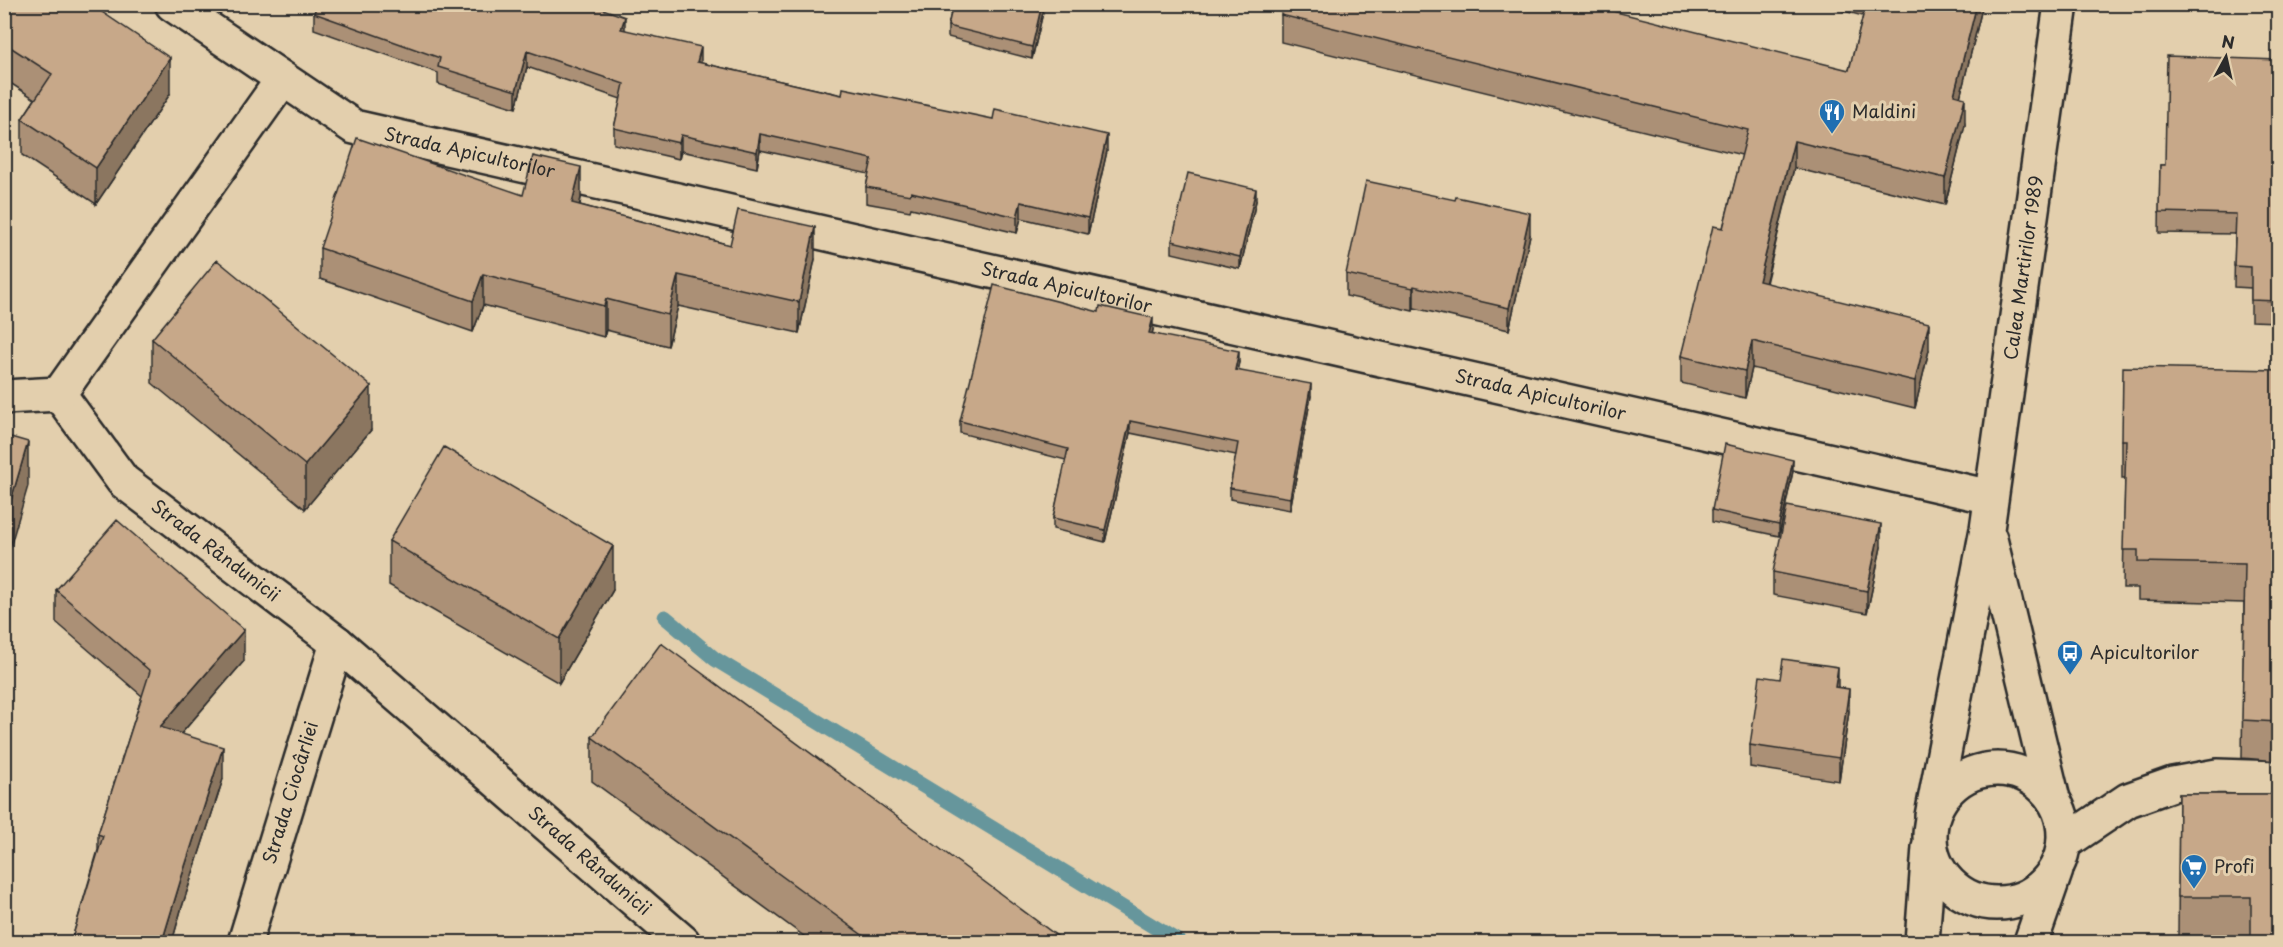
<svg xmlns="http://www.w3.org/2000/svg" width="2283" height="947" font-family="'Playpen Sans',sans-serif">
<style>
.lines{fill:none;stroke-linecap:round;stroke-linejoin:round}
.stream{stroke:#66969c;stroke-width:15}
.street-casing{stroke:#2b2b2b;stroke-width:38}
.secondary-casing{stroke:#2b2b2b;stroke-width:38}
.street{stroke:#e3cfad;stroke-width:33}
.secondary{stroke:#e3cfad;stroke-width:33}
.wall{fill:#ab9076;stroke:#2b2b2b;stroke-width:1.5}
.shaded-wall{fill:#8b7660;stroke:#2b2b2b;stroke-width:1.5}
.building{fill:#c7a889;stroke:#2b2b2b;stroke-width:1.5}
.labels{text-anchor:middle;stroke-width:6;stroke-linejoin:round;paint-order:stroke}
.poi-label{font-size:18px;fill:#2b2b2b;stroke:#e3cfad;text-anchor:start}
.street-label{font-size:18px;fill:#2b2b2b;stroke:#e3cfad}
</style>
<rect width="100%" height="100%" fill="#e3cfad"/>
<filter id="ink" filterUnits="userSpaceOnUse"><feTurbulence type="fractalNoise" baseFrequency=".0167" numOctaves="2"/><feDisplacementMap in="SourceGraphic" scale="12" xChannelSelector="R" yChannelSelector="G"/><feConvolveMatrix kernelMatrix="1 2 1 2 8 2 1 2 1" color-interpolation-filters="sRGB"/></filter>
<g filter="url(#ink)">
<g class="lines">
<!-- stream -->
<path class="stream" d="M665,617L715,659L1179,942"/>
<!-- street casing -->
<g class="street-casing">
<g id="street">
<path id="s1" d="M172,4L354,127L1991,497"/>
<path id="s2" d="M282,80L59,394L123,481L337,643L683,942"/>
<path d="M4,397L59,394"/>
<path d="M2064,843L2128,800L2173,784L2217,776L2278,778"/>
<path id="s3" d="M245,942L337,643"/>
</g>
</g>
<!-- secondary casing -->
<g class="secondary-casing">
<g id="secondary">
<path d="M1990,539L2053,799"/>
<circle cx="1997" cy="836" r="67"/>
<path id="s4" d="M1932,816L1987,529L2061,4"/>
<path d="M1922,942L1929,847"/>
<path d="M2031,942L2056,870"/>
</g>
</g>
<!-- street -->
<use href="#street" class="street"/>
<!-- secondary -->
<use href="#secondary" class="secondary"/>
</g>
<!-- wall -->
<path class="wall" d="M4,4L170,94L96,204L22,155V119L35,99L4,79Z
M953,4H1045L1032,59L948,37V26Z
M1818,4H1983L1960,97L1965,125L1945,205L1794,168L1766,283L1929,350L1915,408L1752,368L1745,398L1681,383V356L1723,228L1742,155L1281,42V15L1849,70L1863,16Z
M314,13L625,30L701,63L842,95L1107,151L1088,234L1021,218L1017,233L911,208L910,211L866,203V187L869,174L760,150L757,168L681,151L679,159L614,144V128L621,99L527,67L516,108L438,84V73L314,29Z
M2278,60V322L2251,321V288L2234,287L2235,234L2159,233L2160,165H2165Z
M523,195L581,198L580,205L730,245L815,259L799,333L678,306L668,346L606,330L604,337L483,305L473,332L320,279V248Z
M1256,201L1240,269L1172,253V241Z
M1530,235L1509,330L1414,308L1413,311L1346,296V274Z
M1153,330L1152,333L1239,362L1237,370L1311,396L1290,510L1230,499V488L1236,455L1130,433L1105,542L1053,529V518L1066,460L960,433V421Z
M152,339L371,430L305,509L152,383Z
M2278,370V761L2242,758L2244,603L2138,600V588H2123L2125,478H2122V440Z
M1793,471L1779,536L1712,522V510Z
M389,541L613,590L559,683L389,585Z
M1881,547L1867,613L1773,595V572Z
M56,590L244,661L181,734L223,779L181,910L172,942H71L98,850V834L142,696L56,622Z
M1838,687L1849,711L1839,781L1750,767V745Z
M592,737L1065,942H812L592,781Z
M2179,794H2278L2251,939H2178Z"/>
<!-- shaded-wall -->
<path class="shaded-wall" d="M1042,4H1045L1032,59V47Z
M1977,4H1983L1954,122V95Z
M625,17V33L621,29Z
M701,47V63L697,62Z
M527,51V67L516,108V91Z
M170,58V94L96,204V168Z
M1965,98V125L1945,205V178Z
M760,134V150L757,168V152Z
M681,135V151L679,159V143Z
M1107,135V151L1088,234V218Z
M9,140V176L4,183V147Z
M1794,141V168L1759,308V281Z
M581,167V198L572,234V203Z
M1256,189V201L1240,269V257Z
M1021,202V218L1017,233V217Z
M1530,213V235L1509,330V308Z
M815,227V259L799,333V302Z
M483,274V305L473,332V301Z
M678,275V306L668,346V315Z
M1414,286V308L1413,311V288Z
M606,299V330L604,337V306Z
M1153,318V330L1149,345V333Z
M1929,323V350L1915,408V381Z
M1752,341V368L1745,398V371Z
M1239,351V362L1235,381V370Z
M1311,384V396L1290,510V498Z
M371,386V430L305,509V465Z
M1130,421V433L1105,542V530Z
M28,442V486L4,568V524Z
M1793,460V471L1779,536V525Z
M1881,524V547L1867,613V591Z
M613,546V590L559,683V639Z
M244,630V661L160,758V727Z
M1838,667V689L1835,687Z
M1849,689V711L1839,781V758Z
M223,747V779L181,910L172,942H162L181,879Z"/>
<!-- building -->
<path class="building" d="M4,4H90L170,58L96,168L22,119L52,74L4,43Z
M317,4H589L625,17L621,29L701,47L697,62L842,95L843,88L993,119L995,109L1107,135L1088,218L1021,202L1017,217L911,192L910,195L866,187L872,159L760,134L757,152L681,135L679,143L614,128L624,84L527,51L516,91L438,67L440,58L314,13Z
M953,4H1042L1032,47L948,26Z
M1284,4H1584L1849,70L1866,4H1977L1954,95L1965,98L1945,178L1794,141L1759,281L1929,323L1915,381L1752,341L1745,371L1681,356L1713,226L1723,228L1748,130L1281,15Z
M2167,56L2278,60V301L2251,300V267L2234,266L2236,214L2159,212L2160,165H2165Z
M4,137L9,140L4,147Z
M357,138L523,195L533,156L581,167L572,203L730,245L738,210L815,227L799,302L678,275L668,315L606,299L604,306L483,274L473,301L320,248Z
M1188,173L1256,189L1240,257L1172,241Z
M1366,181L1455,200L1456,197L1530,213L1509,308L1414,286L1413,288L1346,274Z
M217,260L371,386L305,465L152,339Z
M994,285L1099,312L1100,306L1153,318L1149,333L1239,351L1235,370L1311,384L1290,498L1230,488L1238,443L1130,421L1105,530L1053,518L1068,449L960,421Z
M2123,367L2278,370V722L2242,720L2245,564L2138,562V550H2123L2126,440H2122Z
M4,435L28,442L4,524Z
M1725,444L1793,460L1779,525L1712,510Z
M444,447L613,546L559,639L389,541Z
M1787,506L1881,524L1867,591L1773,572Z
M117,520L244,630L160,727L223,747L181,879L162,942H71L103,836L98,834L150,671L56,590Z
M661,643L919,833L1065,942H872L592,737Z
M1783,659L1838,667L1835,687L1849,689L1839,758L1750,745L1760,676L1780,679Z
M2179,794H2278V942H2251V897H2178Z"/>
</g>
<!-- icons -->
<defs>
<g id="restaurant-pin" transform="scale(1.35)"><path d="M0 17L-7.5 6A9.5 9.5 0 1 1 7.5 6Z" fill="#1f6fb2" stroke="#e3cfad"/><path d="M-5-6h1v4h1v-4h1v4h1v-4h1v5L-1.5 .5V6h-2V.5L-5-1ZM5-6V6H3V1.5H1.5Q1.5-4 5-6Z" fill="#fff"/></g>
<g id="bus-pin" transform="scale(1.35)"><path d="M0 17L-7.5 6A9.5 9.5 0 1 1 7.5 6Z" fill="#1f6fb2" stroke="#e3cfad"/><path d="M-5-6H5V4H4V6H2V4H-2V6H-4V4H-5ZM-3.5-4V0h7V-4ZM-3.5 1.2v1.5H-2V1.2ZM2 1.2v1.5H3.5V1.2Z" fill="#fff"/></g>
<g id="supermarket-pin" transform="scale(1.35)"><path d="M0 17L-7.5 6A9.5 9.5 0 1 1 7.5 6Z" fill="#1f6fb2" stroke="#e3cfad"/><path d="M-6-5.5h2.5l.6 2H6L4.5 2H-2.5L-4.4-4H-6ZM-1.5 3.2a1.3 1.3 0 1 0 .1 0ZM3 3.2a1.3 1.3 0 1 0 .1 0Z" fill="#fff"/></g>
</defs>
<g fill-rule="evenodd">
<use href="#restaurant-pin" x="1832" y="112"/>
<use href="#bus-pin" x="2070" y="653"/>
<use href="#supermarket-pin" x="2194" y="867"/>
</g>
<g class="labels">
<!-- poi labels -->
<g class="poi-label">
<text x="1852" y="118">Maldini</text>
<text x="2090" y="659">Apicultorilor</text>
<text x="2214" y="873">Profi</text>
</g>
<!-- street labels -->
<g class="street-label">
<text dy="6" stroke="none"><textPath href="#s1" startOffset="338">Strada Apicultorilor</textPath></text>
<text dy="6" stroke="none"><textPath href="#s4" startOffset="556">Calea Martirilor 1989</textPath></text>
<text dy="6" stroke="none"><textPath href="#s1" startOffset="950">Strada Apicultorilor</textPath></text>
<text dy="6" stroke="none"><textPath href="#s1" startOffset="1436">Strada Apicultorilor</textPath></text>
<text dy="6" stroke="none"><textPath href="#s2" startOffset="609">Strada Rândunicii</textPath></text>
<text dy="6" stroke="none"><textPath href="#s3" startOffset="156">Strada Ciocârliei</textPath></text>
<text dy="6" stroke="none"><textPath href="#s2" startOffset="1095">Strada Rândunicii</textPath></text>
</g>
</g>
<!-- margin -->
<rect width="2283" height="947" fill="none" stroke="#e3cfad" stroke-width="24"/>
<rect x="12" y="12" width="2259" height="923" fill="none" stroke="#2b2b2b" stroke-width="2" filter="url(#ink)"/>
<!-- north arrow -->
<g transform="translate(2226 57) rotate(8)" stroke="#e3cfad" stroke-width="4.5" paint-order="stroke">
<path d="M0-4.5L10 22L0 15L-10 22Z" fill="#2b2b2b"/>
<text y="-9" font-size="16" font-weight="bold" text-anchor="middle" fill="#2b2b2b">N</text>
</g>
</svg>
